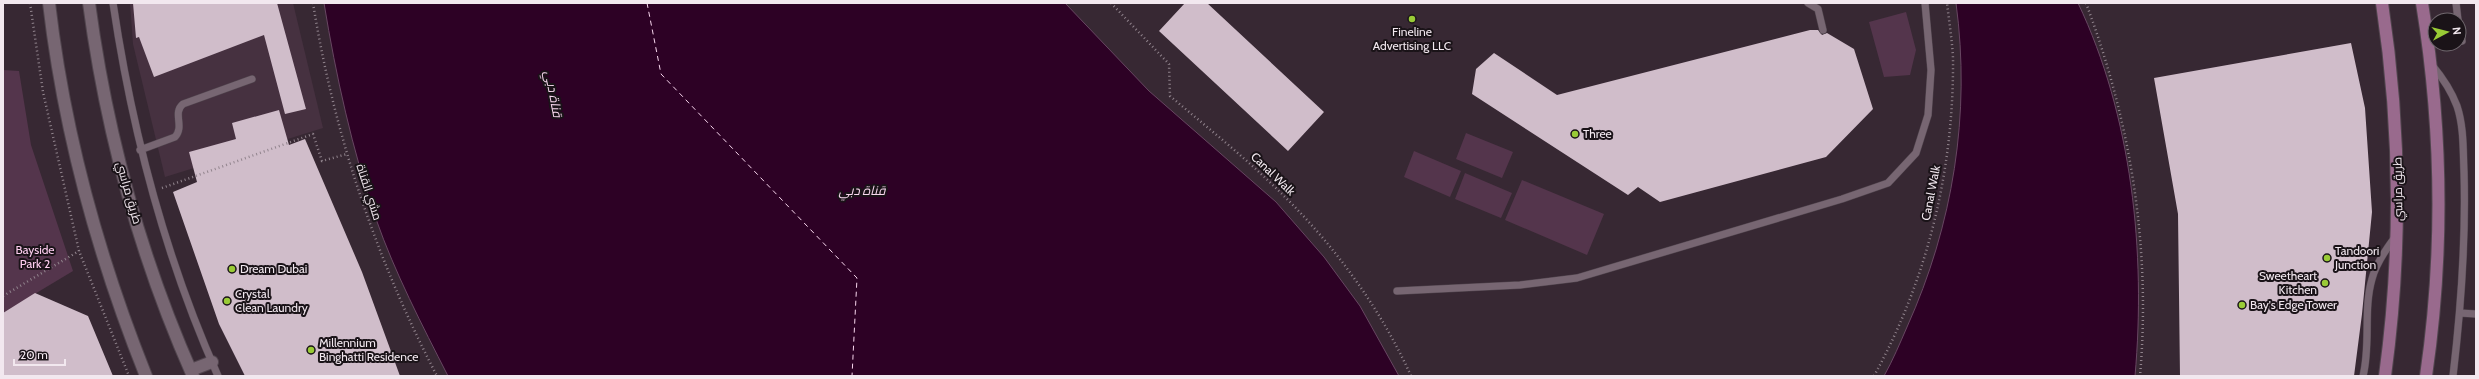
<svg xmlns="http://www.w3.org/2000/svg" width="2479" height="379" font-family="Cabin,Cairo,sans-serif">
<style>
.built{fill:#463140}
.green{fill:#54354c}
.water{fill:#2d0125;stroke:#684662}
.lines{fill:none;stroke-linecap:round;stroke-linejoin:round}
.ferry{stroke:#f8d7ee;stroke-width:1;stroke-dasharray:5 4;stroke-linecap:butt}
.building{fill:#d0bdca}
.service-casing{stroke:#51454e;stroke-width:8}
.tertiary-casing{stroke:#51454e;stroke-width:14}
.secondary-casing{stroke:#51454e;stroke-width:14}
.path{stroke:#91848d;stroke-width:2.5;stroke-dasharray:1 3;stroke-linecap:butt}
.service{stroke:#776672;stroke-width:7}
.tertiary{stroke:#776672;stroke-width:12}
.secondary{stroke:#996a8d;stroke-width:12}
.poi-dot{fill:#99cb36;stroke:#1a1318;stroke-width:1.5}
.labels{text-anchor:middle;stroke-width:4;stroke-linejoin:round;paint-order:stroke}
.poi-label{font-size:12px;fill:#f2e8ef;stroke:#1a1318;text-anchor:start}
.street-label{font-size:12px;fill:#f2e8ef;stroke:#1a1318}
.park-label{font-size:12px;fill:#fdcdef;stroke:#1a1318}
.water-label{font-size:13px;font-style:italic;fill:#f8d7ee;stroke:#1a1318}
</style>
<rect width="100%" height="100%" fill="#372833"/>
<!-- built -->
<path class="built" d="M130,3H293L323,128L165,177L133,44Z"/>
<!-- green -->
<path class="green" d="M1906,12L1916,50L1910,75L1884,77L1869,22Z
M3,70L19,71L31,145L73,271L3,313Z
M1466,133L1513,152L1502,178L1456,159Z
M1414,151L1461,171L1450,197L1404,177Z
M1465,173L1512,193L1501,218L1455,199Z
M1522,180L1604,214L1587,255L1505,220Z"/>
<!-- water -->
<path class="water" d="M324,3H1065L1149,91L1276,202L1324,257L1360,306L1399,376H448C422,325 395,273 376,219C352,149 336,76 324,3Z
M1956,3H2078C2132,116 2146,252 2135,376H1884C1893,360 1900,343 1907,327C1953,225 1971,114 1956,3Z"/>
<g class="lines">
<!-- ferry -->
<path class="ferry" d="M647,3L661,74L857,278L852,376"/>
</g>
<!-- building -->
<path class="building" d="M133,3H277L306,109L285,114L264,35L154,77L139,37L136,38Z
M1185,3H1207L1324,112L1288,151L1159,31Z
M1810,30H1818L1822,35L1827,33L1854,49L1873,109L1826,157L1660,202L1638,187L1628,195L1472,94L1476,69L1494,53L1557,95Z
M2351,43L2365,108L2372,212L2362,314L2354,376H2180L2178,214L2154,78Z
M279,110L289,145L305,139L362,272L400,376H245L219,324L173,192L197,182L189,152L236,139L232,123Z
M35,293L88,316L113,376H3V313Z"/>
<g class="lines">
<!-- service casing -->
<g class="service-casing">
<path id="service" d="M113,3C132,131 165,257 218,376
M1808,3L1818,9L1823,30
M2456,3L2458,20
M2459,23L2462,41
M2432,65C2442,77 2451,90 2457,106C2464,127 2463,150 2464,172C2466,241 2461,308 2453,376
M140,150L175,137C185,126 172,113 183,104L252,79
M1397,291L1520,285L1577,278L1842,199L1888,183L1916,153L1928,115L1931,70L1925,3
M2460,313L2476,314
M2363,376C2371,344 2363,310 2372,279C2376,263 2386,249 2396,236"/>
</g>
<!-- tertiary casing -->
<g class="tertiary-casing">
<path id="tertiary" d="M49,3C64,132 98,256 146,376
M89,3C106,130 141,259 193,376
M191,370L212,362"/>
</g>
<!-- secondary casing -->
<g class="secondary-casing">
<path id="secondary" d="M2382,3C2401,128 2402,251 2385,376
M2422,3C2442,126 2444,253 2426,376"/>
</g>
<!-- path -->
<path class="path" d="M30,3L43,92L79,251L129,376
M313,3C334,134 376,259 437,376
M1111,3L1169,64L1170,96C1208,128 1247,159 1282,194C1334,245 1381,309 1411,376
M2086,3C2131,123 2151,248 2140,376
M162,188L313,134L322,161L347,154
M3,296L79,251
M1874,376C1928,278 1954,169 1953,58C1952,39 1949,21 1947,3"/>
<!-- service -->
<use href="#service" class="service"/>
<!-- tertiary -->
<use href="#tertiary" class="tertiary"/>
<!-- secondary -->
<use href="#secondary" class="secondary"/>
</g>
<!-- markers -->
<g class="poi-dot">
<circle cx="1412" cy="19" r="4"/>
<circle cx="1575" cy="134" r="4"/>
<circle cx="2327" cy="258" r="4"/>
<circle cx="232" cy="269" r="4"/>
<circle cx="2325" cy="283" r="4"/>
<circle cx="227" cy="301" r="4"/>
<circle cx="2242" cy="305" r="4"/>
<circle cx="311" cy="350" r="4"/>
</g>
<g class="labels">
<!-- poi labels -->
<g class="poi-label">
<text x="1412" y="36" text-anchor="middle">Fineline<tspan x="1412" dy="14">Advertising LLC</tspan></text>
<text x="1583" y="138">Three</text>
<text x="2335" y="255">Tandoori<tspan x="2335" dy="14">Junction</tspan></text>
<text x="240" y="273">Dream Dubai</text>
<text x="2317" y="280" text-anchor="end">Sweetheart<tspan x="2317" dy="14">Kitchen</tspan></text>
<text x="235" y="298">Crystal<tspan x="235" dy="14">Clean Laundry</tspan></text>
<text x="2250" y="309">Bay's Edge Tower</text>
<text x="319" y="347">Millennium<tspan x="319" dy="14">Binghatti Residence</tspan></text>
</g>
<!-- street labels -->
<g class="street-label">
<text transform="translate(1273 174) rotate(44)" y="4">Canal Walk</text>
<text transform="translate(2398 189) rotate(-91)" y="4">طريق مراسي</text>
<text transform="translate(369 192) rotate(72)" y="4">مشي القناة</text>
<text transform="translate(129 193) rotate(74)" y="4">طريق مراسي</text>
<text transform="translate(1931 193) rotate(-79)" y="4">Canal Walk</text>
</g>
<!-- park labels -->
<g class="park-label">
<text x="35" y="254">Bayside<tspan x="35" dy="14">Park 2</tspan></text>
</g>
<!-- water labels -->
<g class="water-label">
<text transform="translate(554 94) rotate(79)" y="5">قناة دبي</text>
<text x="862" y="195">قناة دبي</text>
</g>
</g>
<!-- border -->
<rect width="2479" height="379" fill="none" stroke="#f2e8ef" stroke-width="8"/>
<!-- north arrow -->
<g transform="translate(2447 32) rotate(83)"><circle r="19" fill="#1a1318" stroke="#70686e"/>
<path d="M0-3L7 15L0 10L-7 15Z" fill="#99cb36"/>
<text y="-6" font-size="11" font-weight="bold" text-anchor="middle" fill="#f2e8ef">N</text>
</g>
<!-- scale -->
<path d="M14 359v6h51v-6" fill="none" stroke="#f2e8ef" stroke-width="2"/>
<text x="20" y="359" font-size="12" fill="#f2e8ef" stroke="#1a1318" stroke-width="3" paint-order="stroke">20 m</text>
</svg>
